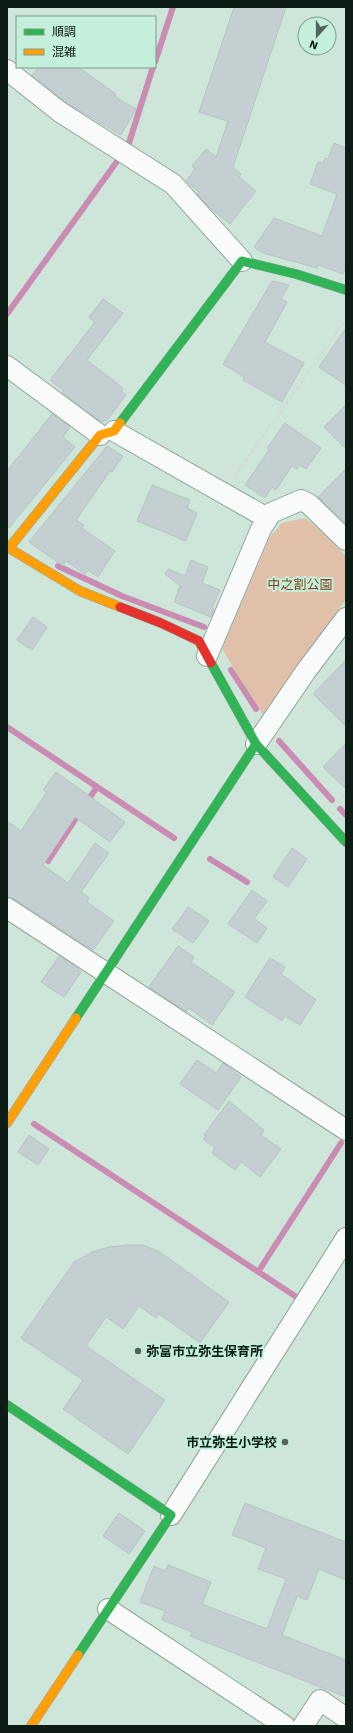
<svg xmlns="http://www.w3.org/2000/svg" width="353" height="1733" font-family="'Work Sans','Noto Sans JP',sans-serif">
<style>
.green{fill:#e0c0a8}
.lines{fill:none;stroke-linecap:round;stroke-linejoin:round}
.stream{stroke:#ca8cb2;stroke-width:6}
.building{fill:#c4cfd1;stroke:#b8c3c4}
.street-casing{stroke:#90a39a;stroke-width:22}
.fast-casing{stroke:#90a39a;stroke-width:10}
.slow-casing{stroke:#90a39a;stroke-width:10}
.jam-casing{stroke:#90a39a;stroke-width:10}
.path{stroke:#d4dbd7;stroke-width:2.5;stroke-dasharray:4 2;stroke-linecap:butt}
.street{stroke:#f8fbf9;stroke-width:20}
.fast{stroke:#30b455;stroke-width:9}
.slow{stroke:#ff9f0a;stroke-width:9}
.jam{stroke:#e5322d;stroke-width:9}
.poi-dot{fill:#51635b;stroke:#c4f0db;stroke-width:1.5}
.labels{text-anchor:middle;stroke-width:4;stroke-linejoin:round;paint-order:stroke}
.park-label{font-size:13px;fill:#833f1e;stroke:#c4f0db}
.poi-label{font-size:13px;font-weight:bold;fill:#0d1d16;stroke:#c4f0db;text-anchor:start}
</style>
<rect width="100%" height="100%" fill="#cee6da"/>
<!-- green -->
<path class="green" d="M305,518L320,530L346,556V599L263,715L222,649L270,537L282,523Z"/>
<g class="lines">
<!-- stream -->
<path class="stream" d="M155,62L173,7
M128,146L153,67
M7,314L118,160
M58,566L122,596L204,627
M231,670L256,709
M7,727L174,838
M279,741L332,800
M86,803L97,787
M340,809L346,815
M210,859L247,882
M48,861L80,812
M34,1124L301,1300
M258,1272L341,1143"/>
</g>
<!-- building -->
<path class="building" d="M234,7H286L233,167L241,174L239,177L256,191L230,224L209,207L197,194L199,192L186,181L195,169L192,166L206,149L216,157L228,121L199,112Z
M39,67H78L116,94L115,97L136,109L121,135L67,103L32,75Z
M334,143L346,148V266L343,274L318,265L317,268L263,253L254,247L274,218L322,236L337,194L310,184L318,162L323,163L325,158L328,159Z
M272,281L289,285L281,299L287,302L265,342L304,363L282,402L243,380L244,377L223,364Z
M103,299L123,313L87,360L123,388L121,391L126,395L107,420L101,422L63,393L64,391L50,380L95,322L89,317Z
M346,328V385L319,367Z
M346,405V449L324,427Z
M52,414L70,427L63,437L75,447L9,528L7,527V471Z
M285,423L321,448L306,469L300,465L297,469L292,466L276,490L272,487L265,498L245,485L269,450L267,448Z
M107,446L123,456L112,472L110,471L76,520L84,525L82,528L115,551L98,577L88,570L85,574L66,561L63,566L29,542Z
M346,469V524L318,497Z
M152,485L190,500L187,508L197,513L186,541L137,521Z
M191,560L208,567L202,583L220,590L212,608L214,610L211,617L174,602L180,586L165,574L168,569L185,576Z
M33,617L47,627L32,650L17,640Z
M346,660V726L313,694Z
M346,743V789L323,767Z
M56,772L125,822L110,842L75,817L43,865L68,883L95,843L109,853L81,892L89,898L87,902L114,921L93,950L13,898L7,897V821L21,831L47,792L43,790Z
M292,848L307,859L288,887L273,877Z
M252,890L267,901L254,919L267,928L257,943L228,924Z
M188,907L209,921L193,943L172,929Z
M178,946L194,957L191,962L235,992L212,1025L189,1008L186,1012L149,987Z
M59,956L79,969L78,971L81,972L64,997L41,982Z
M270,958L285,967L281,974L316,1000L300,1025L285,1016L282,1021L245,997Z
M197,1060L216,1073L223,1063L241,1077L218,1110L180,1084Z
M229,1101L264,1130L261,1135L281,1149L260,1177L241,1162L235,1170L212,1153L215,1148L203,1139L206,1136L204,1135Z
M29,1135L49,1149L38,1165L18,1152Z
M127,1245H143L160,1252L229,1302L200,1343L159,1314L156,1318L139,1306L123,1329L106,1317L86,1346L165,1400L128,1454L63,1409L83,1380L21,1338L74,1262L92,1252L109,1247Z
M245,1503L346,1542V1580L319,1569L307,1600L297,1596L282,1635L346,1660V1697L190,1636L192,1632L162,1620L165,1611L140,1602L154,1566L165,1571L168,1565L211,1582L202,1604L267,1629L286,1579L258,1569L266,1548L232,1535Z
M119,1513L145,1531L129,1554L103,1536Z"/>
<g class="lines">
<!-- street casing -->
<g class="street-casing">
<path id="street" d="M7,70L60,112L173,184L242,261
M7,366L100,435
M114,431L267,518
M207,656L261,529L271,513L301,500L309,504L346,540
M256,744L306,671L346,618
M7,908L346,1130
M171,1515L346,1238
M108,1609L285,1726
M303,1726L320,1700L346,1718"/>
</g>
<!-- fast casing -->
<g class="fast-casing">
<path id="fast" d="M120,423L242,261L296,274L346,290
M211,663L256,744L346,842
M76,1018L256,744
M7,1405L171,1515L78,1655"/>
</g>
<!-- slow casing -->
<g class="slow-casing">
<path id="slow" d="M7,547L80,591L120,607
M9,548L100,435L114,431L120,423
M7,1123L76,1018
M31,1726L78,1655"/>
</g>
<!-- jam casing -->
<g class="jam-casing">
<path id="jam" d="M120,607L161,623L199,641L211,663"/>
</g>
<!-- path -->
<path class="path" d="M234,477L346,319
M338,802L346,794"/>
<!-- street -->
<use href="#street" class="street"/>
<!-- fast -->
<use href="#fast" class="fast"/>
<!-- slow -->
<use href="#slow" class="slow"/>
<!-- jam -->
<use href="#jam" class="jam"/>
</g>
<!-- markers -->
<g class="poi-dot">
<circle cx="138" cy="1351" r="4"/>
<circle cx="285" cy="1442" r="4"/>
</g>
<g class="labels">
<!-- park labels -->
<g class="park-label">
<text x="300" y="589">中之割公園</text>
</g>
<!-- poi labels -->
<g class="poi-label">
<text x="146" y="1356">弥富市立弥生保育所</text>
<text x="277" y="1447" text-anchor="end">市立弥生小学校</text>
</g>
</g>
<!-- border -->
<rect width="353" height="1733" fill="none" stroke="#0d1d16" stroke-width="16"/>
<!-- legend -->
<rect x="16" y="16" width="140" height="52" fill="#c4f0db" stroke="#7b9c8c"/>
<rect x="24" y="29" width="20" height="6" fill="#30b455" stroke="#7b9c8c"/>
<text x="52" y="36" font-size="12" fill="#0d1d16">順調</text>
<rect x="24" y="49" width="20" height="6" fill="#ff9f0a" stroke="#7b9c8c"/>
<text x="52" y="56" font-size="12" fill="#0d1d16">混雑</text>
<!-- north arrow -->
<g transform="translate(317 36) rotate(201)"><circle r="19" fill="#c4f0db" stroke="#7b9c8c"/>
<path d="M0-3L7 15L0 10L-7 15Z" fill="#51635b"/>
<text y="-6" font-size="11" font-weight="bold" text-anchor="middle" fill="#0d1d16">N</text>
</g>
</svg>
